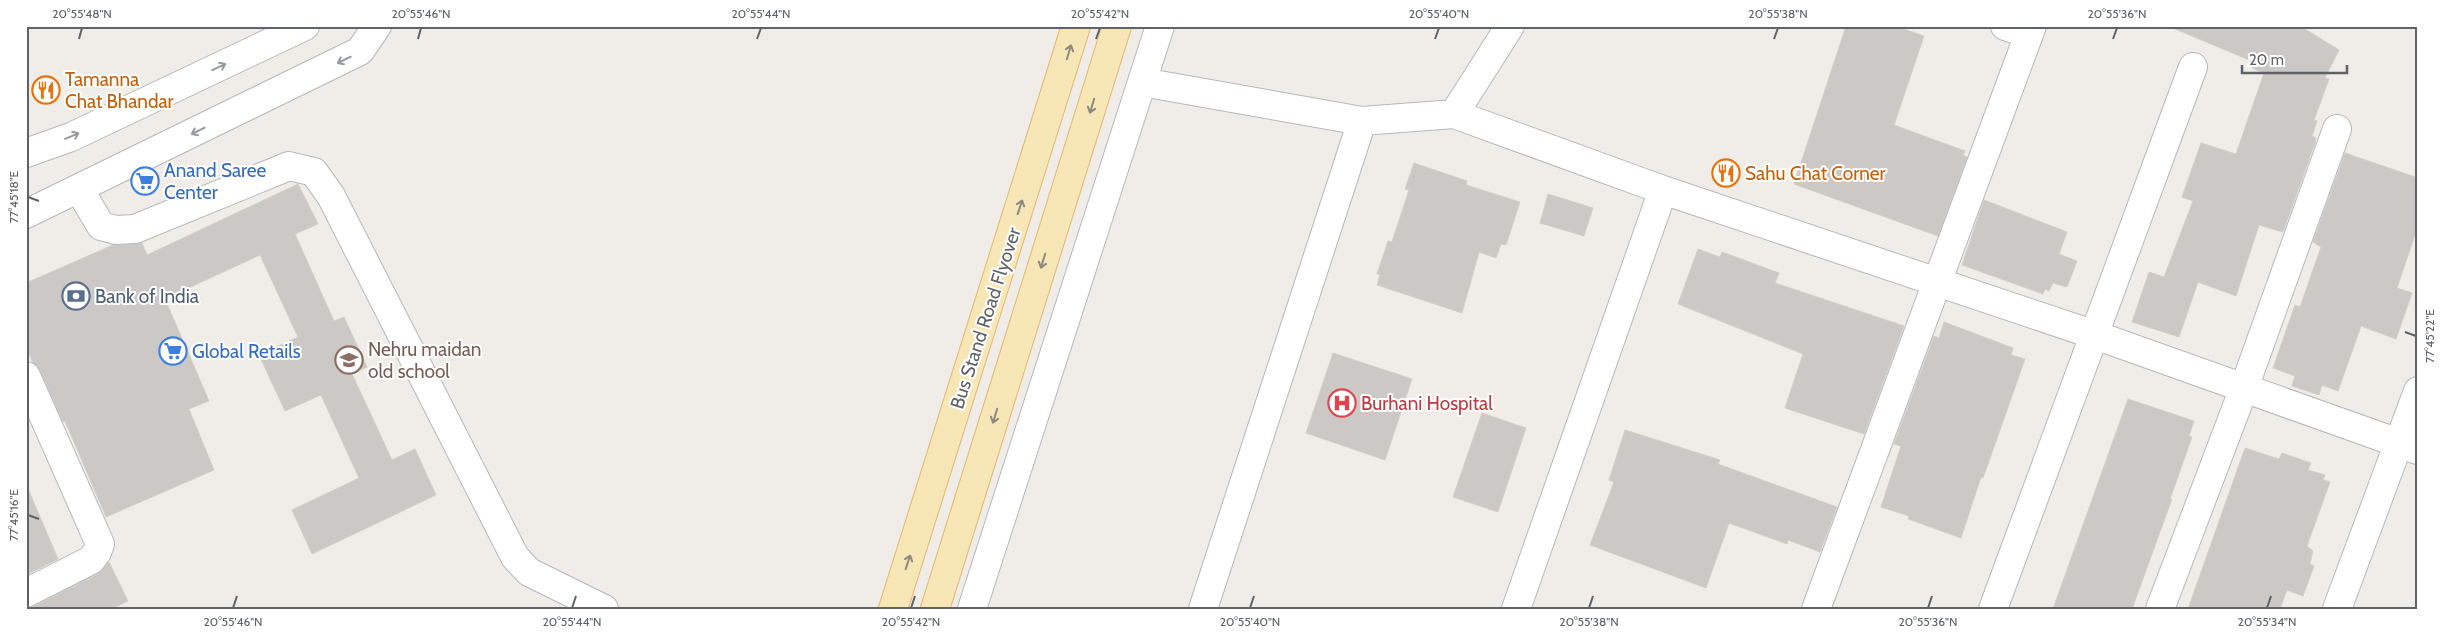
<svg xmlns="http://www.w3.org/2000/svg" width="2444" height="635" font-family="Cabin,sans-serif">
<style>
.building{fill:#cbc8c5;stroke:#d4cfc7}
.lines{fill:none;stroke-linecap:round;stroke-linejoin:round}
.minor-casing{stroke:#b5b8bb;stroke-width:30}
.major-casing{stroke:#e4b76d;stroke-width:30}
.minor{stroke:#fff;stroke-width:28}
.major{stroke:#f7e6b6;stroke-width:28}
.oneway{stroke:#8d8a7f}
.oneway2{stroke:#979a9c}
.ticks{fill:none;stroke:#5f6367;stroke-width:2}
.labels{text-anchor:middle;stroke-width:4;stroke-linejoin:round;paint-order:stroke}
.food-label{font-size:19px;fill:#c56008;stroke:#fff;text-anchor:start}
.shop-label{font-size:19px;fill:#366cbe;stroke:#fff;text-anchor:start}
.service-label{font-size:19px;fill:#4e5e75;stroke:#fff;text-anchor:start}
.street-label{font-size:19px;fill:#5f6367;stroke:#fff}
.education-label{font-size:19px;fill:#785e54;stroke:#fff;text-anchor:start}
.health-label{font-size:19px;fill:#be3a42;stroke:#fff;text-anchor:start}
.neatline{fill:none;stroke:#5f6367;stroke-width:2}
.ticks-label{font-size:12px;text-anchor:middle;fill:#5f6367}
</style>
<rect width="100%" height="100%" fill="#f0ede8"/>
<!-- building -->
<path class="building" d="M1846,26H1895L1924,36L1894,125L1965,151L1963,155L1967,157L1938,236L1794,184Z
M2168,26H2300L2339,50L2325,78L2329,79L2314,120L2317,121L2312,136L2316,138L2315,143L2283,232L2259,225L2236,296L2198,282L2179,337L2132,322L2149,272L2164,277L2193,201L2182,197L2201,143L2236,154L2264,73L2252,68L2254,62Z
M2345,153L2418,178V226L2397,288L2412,293L2396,339L2361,326L2338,391L2322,385L2319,395L2292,386L2295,376L2273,368L2295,305L2300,307L2321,247L2313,242Z
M1414,163L1467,181L1466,185L1520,202L1506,245L1501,244L1496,258L1479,252L1462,313L1377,285L1380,275L1377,274L1388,241L1392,242L1409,190L1405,189Z
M298,184L318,224L295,234L334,321L344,317L367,367L352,374L392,460L415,449L436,495L312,554L292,510L359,478L321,395L285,411L259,355L298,337L260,255L165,299L209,401L189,409L214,470L106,517L65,421L63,422L40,370L33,363L26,346V283L113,245L142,243L147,255Z
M1548,194L1593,208L1584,236L1540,223Z
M1984,200L2067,232L2059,254L2077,261L2067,287L2053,283L2049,291L2045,289L2043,294L1962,265Z
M1698,249L1720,257L1722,252L1779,273L1775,283L1904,326L1864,434L1785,408L1803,354L1678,304Z
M1944,322L2013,348L2011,355L2025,359L1983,478L1981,477L1961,538L1908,519L1909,516L1881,507L1901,446L1894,444L1934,336L1939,338Z
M1333,353L1412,379L1385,460L1306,433Z
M2128,399L2194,421L2189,436L2192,437L2170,499H2172L2132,609H2053Z
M1482,413L1526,428L1498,512L1453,497Z
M1625,430L1720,460L1718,464L1837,507L1820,552L1788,540L1787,544L1729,523L1706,588L1590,545L1614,482L1609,480Z
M2245,448L2279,459L2282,453L2311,463L2308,470L2325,475L2323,480L2330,482L2307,546L2313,551L2310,564L2314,566L2303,596L2287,590L2280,609H2188Z
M26,484L58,559L26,575Z
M109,562L128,601L112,609H34L33,607L98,574Z"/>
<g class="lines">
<!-- minor casing -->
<g class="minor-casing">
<path id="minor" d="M2005,26L2029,34
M1142,82L1362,121L1454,114L1663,190L2095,335L2418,450
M1454,114L1510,26
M26,153L71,137L305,26
M79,189L101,226L116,230L135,229L289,166L314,172L331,196L515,557L529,572L604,609
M26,214L360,51L377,26
M26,376L100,544L97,552L91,560L26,593
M972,609L1160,26
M1203,609L1362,121
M1516,609L1663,190
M1816,609L2032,26
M1993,609L2193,67
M2160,609L2244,388L2337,129
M2337,609L2418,391"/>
</g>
<!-- major casing -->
<g class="major-casing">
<path id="major" d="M893,609L1076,26
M935,609L1117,26"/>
</g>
<!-- minor -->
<use href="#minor" class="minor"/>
<!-- major -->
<use href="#major" class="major"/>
</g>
<!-- one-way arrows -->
<defs><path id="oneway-shaft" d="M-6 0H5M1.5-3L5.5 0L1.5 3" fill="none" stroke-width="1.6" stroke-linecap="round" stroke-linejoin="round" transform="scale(1.25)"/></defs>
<g class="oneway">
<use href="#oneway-shaft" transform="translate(1069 52) rotate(-73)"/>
<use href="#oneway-shaft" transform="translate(1092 106) rotate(107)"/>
<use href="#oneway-shaft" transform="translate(1020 207) rotate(-72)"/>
<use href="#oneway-shaft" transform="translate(1043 261) rotate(107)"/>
<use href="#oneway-shaft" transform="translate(995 416) rotate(107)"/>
<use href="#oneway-shaft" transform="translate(908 562) rotate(-72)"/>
</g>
<g class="oneway2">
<use href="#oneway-shaft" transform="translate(344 60) rotate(154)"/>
<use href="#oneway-shaft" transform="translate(219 67) rotate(-25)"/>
<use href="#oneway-shaft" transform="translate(198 131) rotate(154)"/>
<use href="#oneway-shaft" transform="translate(72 136) rotate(-23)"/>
</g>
<!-- ticks -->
<path class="ticks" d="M79,39L82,28M418,39L421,28M757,39L761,28M1096,39L1100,28M1435,39L1439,28M1774,39L1778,28M2113,39L2117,28M28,197L39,201M2405,332L2416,336M28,515L39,519M233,608L237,596M572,608L576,596M911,608L915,596M1250,608L1254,596M1589,608L1593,596M1928,608L1932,596M2267,608L2271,596"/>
<!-- icons -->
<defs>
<g id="restaurant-ring" transform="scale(1.4375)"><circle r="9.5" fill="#fff" stroke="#e8710a" stroke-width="1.5"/><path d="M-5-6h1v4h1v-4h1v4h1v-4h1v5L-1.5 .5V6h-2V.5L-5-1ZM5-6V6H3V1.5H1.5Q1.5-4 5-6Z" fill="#e8710a"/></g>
<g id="supermarket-ring" transform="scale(1.4375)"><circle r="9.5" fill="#fff" stroke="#3f7fe0" stroke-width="1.5"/><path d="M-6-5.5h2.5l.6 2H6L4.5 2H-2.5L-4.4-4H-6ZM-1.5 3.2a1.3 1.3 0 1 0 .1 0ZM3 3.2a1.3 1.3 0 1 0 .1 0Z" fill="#3f7fe0"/></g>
<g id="bank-ring" transform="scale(1.4375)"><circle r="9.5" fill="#fff" stroke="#5c6f8a" stroke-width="1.5"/><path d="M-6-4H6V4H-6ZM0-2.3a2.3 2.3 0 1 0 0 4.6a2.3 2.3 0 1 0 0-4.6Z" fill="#5c6f8a"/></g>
<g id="school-ring" transform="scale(1.4375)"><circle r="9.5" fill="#fff" stroke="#8d6e63" stroke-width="1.5"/><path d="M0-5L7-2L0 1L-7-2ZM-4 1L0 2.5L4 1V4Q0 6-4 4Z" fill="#8d6e63"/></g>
<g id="hospital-ring" transform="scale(1.4375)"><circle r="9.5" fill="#fff" stroke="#e0444e" stroke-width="1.5"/><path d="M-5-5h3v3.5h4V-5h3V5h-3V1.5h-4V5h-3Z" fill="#e0444e"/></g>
</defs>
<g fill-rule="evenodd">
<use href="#restaurant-ring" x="46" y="90"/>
<use href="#restaurant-ring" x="1726" y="173"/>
<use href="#supermarket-ring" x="145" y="181"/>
<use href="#bank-ring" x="76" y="296"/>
<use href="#supermarket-ring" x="173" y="351"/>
<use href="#school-ring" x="349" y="360"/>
<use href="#hospital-ring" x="1342" y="403"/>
</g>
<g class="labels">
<!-- food labels -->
<g class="food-label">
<text x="65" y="86">Tamanna<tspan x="65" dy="22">Chat Bhandar</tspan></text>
<text x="1745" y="180">Sahu Chat Corner</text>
</g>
<!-- shop labels -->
<g class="shop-label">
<text x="164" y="177">Anand Saree<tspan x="164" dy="22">Center</tspan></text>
<text x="192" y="358">Global Retails</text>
</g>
<!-- service labels -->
<g class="service-label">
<text x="95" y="303">Bank of India</text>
</g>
<!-- street labels -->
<g class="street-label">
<text transform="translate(985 318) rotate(-72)" y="7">Bus Stand Road Flyover</text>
</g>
<!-- education labels -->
<g class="education-label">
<text x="368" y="356">Nehru maidan<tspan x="368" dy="22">old school</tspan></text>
</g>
<!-- health labels -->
<g class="health-label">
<text x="1361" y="410">Burhani Hospital</text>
</g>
</g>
<!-- border -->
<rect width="2444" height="635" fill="none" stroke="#ffffff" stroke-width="55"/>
<!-- scale -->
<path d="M2242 65v8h105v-8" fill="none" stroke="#5f6367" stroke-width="2.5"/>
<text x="2249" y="65" font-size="15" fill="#5f6367" stroke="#ffffff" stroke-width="4" paint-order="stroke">20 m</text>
<rect x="28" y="28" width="2388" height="580" class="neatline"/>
<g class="ticks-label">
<text x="82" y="18">20°55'48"N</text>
<text x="421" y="18">20°55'46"N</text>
<text x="761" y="18">20°55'44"N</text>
<text x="1100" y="18">20°55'42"N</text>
<text x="1439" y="18">20°55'40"N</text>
<text x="1778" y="18">20°55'38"N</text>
<text x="2117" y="18">20°55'36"N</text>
<text transform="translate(14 197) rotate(-90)" y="4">77°45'18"E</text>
<text transform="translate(2430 336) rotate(-90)" y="4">77°45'22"E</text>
<text transform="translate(14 515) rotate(-90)" y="4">77°45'16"E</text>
<text x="233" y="626">20°55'46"N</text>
<text x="572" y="626">20°55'44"N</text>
<text x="911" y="626">20°55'42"N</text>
<text x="1250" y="626">20°55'40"N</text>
<text x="1589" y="626">20°55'38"N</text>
<text x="1928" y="626">20°55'36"N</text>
<text x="2267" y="626">20°55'34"N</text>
</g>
</svg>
